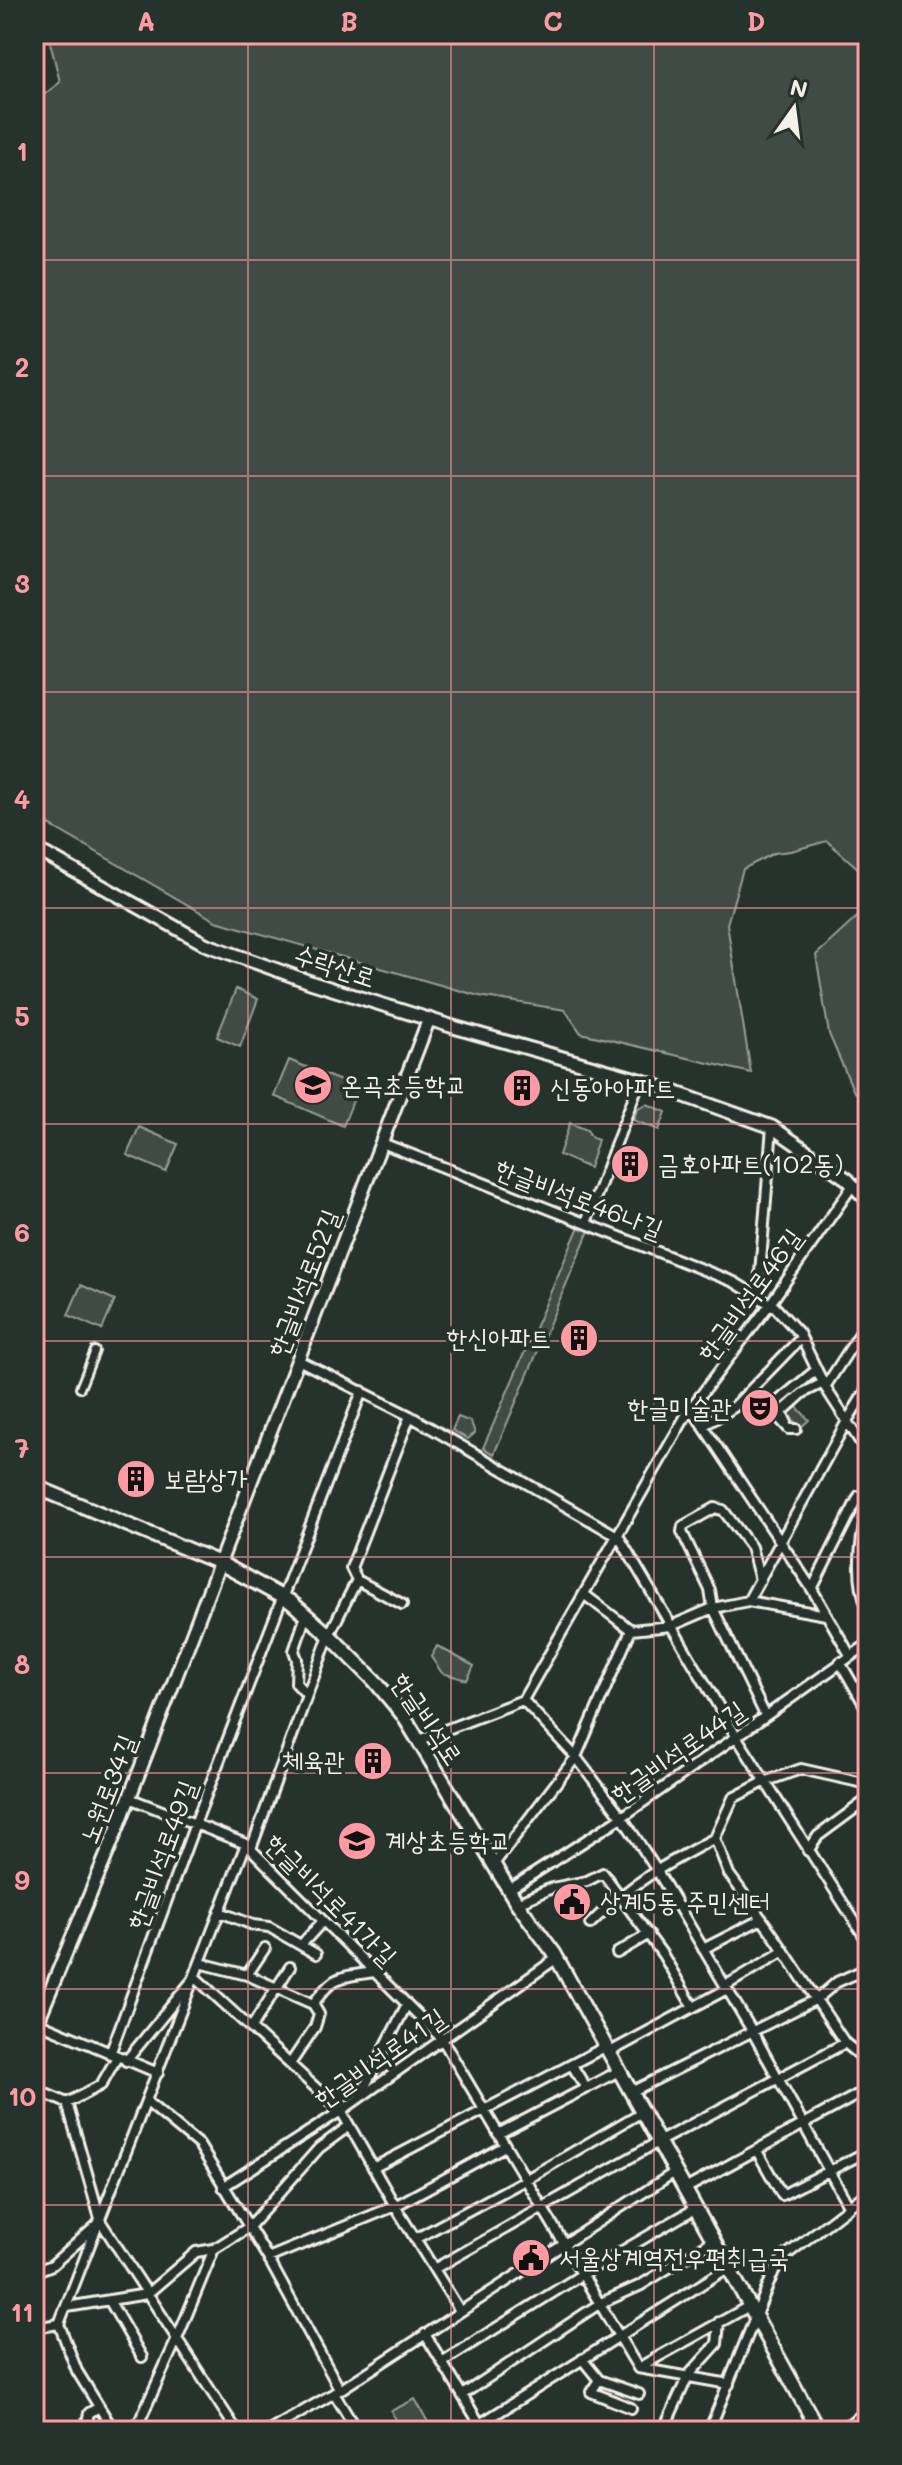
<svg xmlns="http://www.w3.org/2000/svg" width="902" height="2465" font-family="Mali,'Poor Story',sans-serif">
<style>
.green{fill:#414b45;stroke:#9a9e96;stroke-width:2}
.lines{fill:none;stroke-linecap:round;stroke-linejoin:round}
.pedestrian-casing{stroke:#f4f1e8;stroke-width:12}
.minor-casing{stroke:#f4f1e8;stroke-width:14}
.tertiary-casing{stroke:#f4f1e8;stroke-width:17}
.secondary-casing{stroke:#f4f1e8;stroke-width:18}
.pedestrian{stroke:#26332d;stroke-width:6}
.minor{stroke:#26332d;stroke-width:8}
.tertiary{stroke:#26332d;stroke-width:11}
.secondary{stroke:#26332d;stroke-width:12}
.grid{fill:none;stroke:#ff9aa2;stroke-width:2;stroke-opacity:0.55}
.labels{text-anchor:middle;stroke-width:7;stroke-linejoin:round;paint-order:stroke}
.street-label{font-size:26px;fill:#f4f1e8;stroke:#26332d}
.poi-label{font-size:26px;fill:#f4f1e8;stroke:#26332d;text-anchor:start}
.neatline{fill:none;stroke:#ff9aa2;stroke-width:3}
.grid-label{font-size:26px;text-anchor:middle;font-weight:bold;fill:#ff9aa2}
</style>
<rect width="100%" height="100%" fill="#26332d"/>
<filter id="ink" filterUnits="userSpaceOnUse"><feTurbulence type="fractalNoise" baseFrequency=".0125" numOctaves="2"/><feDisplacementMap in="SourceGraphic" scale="16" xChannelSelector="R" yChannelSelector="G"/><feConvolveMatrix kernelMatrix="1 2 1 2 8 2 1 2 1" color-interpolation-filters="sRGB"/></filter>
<g filter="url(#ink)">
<!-- green -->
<path class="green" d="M48,34H868V877L827,841L791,851L774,853L743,869L727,924L751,1073L581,1033L565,1010L479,996L216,921L34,816V103L60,82Z
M868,907V1015L862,1009L868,1036V1098L854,1092L829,1034L816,955Z
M236,989L258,999L240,1047L217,1037Z
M289,1060L358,1088L343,1126L274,1096Z
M647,1104L666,1112L659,1130L633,1120L638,1108Z
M570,1123L587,1130L592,1138L598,1140L589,1168L559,1155Z
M139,1127L178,1144L166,1172L127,1155Z
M581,1222L591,1226L494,1454L483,1448Z
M81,1285L115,1300L102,1330L68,1315Z
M796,1406L809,1420L800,1428L788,1414Z
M458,1417L471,1422L475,1433L468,1439L452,1430Z
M437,1646L474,1666L467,1680L442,1673L431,1657Z
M415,2399L433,2431H402L391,2411Z"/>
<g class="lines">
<!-- pedestrian casing -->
<g class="pedestrian-casing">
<path id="pedestrian" d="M80,1388L95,1351"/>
</g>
<!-- minor casing -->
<g class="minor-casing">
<path id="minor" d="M382,1143L734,1282L775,1307L799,1333L825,1387L868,1454
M586,1223L640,1080
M758,1297L772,1127
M298,1360L410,1416L619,1537L736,1736L868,1942
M825,1387L868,1321
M691,1408L812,1589L850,1655
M786,1421L782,1412L803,1393L823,1383
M703,1426L734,1407L801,1338
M796,1429H789L770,1408L816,1370
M868,1504C861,1537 854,1577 868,1609
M357,1580L402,1604
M760,1580L751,1547L723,1510L715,1508L683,1526L682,1532L710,1590L713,1608L765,1715
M812,1589L859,1496
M585,1595L631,1630
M748,1601L826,1615
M306,1615L294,1651L297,1659L296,1683L307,1695
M840,1662L868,1711
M523,1700L576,1757L622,1817L656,1869L752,2031L849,2207
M419,1740L523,1700L688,1412L770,1304L853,1185
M868,1784L801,1769L764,1782L733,1798L715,1838L729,1874L774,1936L845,2043L868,2062
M129,1798L246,1844L442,2039L638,2368L729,2384
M251,1849L329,1635L357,1580L351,1568L410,1416
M808,1851L818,1836L868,1799
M494,1864L576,1757L631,1630L671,1626L713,1608L748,1601L847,1421L868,1387
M510,1889L622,1817L868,1644
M517,1903L552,1888L587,1881L603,1873L663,1955L693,2007
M220,1912L253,1925L269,1927L316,1954
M590,1924C631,1883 664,1865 715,1838
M301,1945L323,1921
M703,1949L762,1919
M617,1953L649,1934
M200,1963L247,1975L313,2004L319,2014L315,2027L290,2064
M247,1975L265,1948
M725,1986L784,1951
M313,2004C336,1973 339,1978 374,1972
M37,2022L158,2073
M251,2028L290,1967
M608,2053L727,1989
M110,2054L195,1824L362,1391
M126,2061L195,1977L341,2111L395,2206L460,2311
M572,2065L586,2088
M34,2089L67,2103
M631,2092L817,1999L837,1982L868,1968
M360,2096L407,2004
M147,2102L199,2145L268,2258L340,2390
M67,2103L101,2222L237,2431
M67,2103L101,2085L117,2057
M498,2134L619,2071
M757,2151L782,2195L868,2151
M373,2168L605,2047
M223,2187L341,2111L557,1958
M685,2189L868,2089
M415,2239L525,2180L642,2112
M268,2258L395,2206L505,2146
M434,2269L658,2142L845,2043
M34,2272L52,2265L97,2225
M109,2300L142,2357
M67,2307L147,2294L196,2252L214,2249
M59,2324L246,1844
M59,2324L77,2371L114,2431
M34,2328L59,2324
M425,2334L484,2431
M582,2359L599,2380L639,2394
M442,2362L581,2275L696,2208
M638,2368L751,2305
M599,2380L591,2392L631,2408
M334,2393L357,2431
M462,2395L599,2304L641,2285L714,2240
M480,2424L729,2267
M85,2431L89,2413L99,2407
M135,2431L177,2339L214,2249L249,2227L319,2148L349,2126
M269,2431L343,2388L675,2172
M663,2431L688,2376L717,2344L719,2322
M709,2431L774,2271L785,2256L868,2192
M838,2431L868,2411"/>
</g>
<!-- tertiary casing -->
<g class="tertiary-casing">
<path id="tertiary" d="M34,848L205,944L313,983L457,1028L640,1080L772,1127L847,1179L868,1201
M34,2030L118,1827L429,1019"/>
</g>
<!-- secondary casing -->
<g class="secondary-casing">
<path id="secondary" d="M34,1486L220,1563L291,1602L329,1635L374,1680L403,1715L517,1903L554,1953L819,2431"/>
</g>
<!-- pedestrian -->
<use href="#pedestrian" class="pedestrian"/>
<!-- minor -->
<use href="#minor" class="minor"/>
<!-- tertiary -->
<use href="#tertiary" class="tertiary"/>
<!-- secondary -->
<use href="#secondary" class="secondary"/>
</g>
</g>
<!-- grid -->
<path class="grid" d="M248,34V2431M451,34V2431M654,34V2431M34,260H868M34,476H868M34,692H868M34,908H868M34,1124H868M34,1341H868M34,1557H868M34,1773H868M34,1989H868M34,2205H868"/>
<!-- icons -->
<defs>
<g id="school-disc" transform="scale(2)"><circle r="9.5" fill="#ff9aa2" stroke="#26332d"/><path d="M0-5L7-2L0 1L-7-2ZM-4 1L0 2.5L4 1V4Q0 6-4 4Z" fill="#111"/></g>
<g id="building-disc" transform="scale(2)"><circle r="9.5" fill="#ff9aa2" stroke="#26332d"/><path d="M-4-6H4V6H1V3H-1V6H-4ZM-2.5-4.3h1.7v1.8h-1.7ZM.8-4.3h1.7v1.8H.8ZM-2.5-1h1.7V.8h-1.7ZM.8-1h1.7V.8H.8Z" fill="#111"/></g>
<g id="theatre-disc" transform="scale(2)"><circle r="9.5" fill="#ff9aa2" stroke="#26332d"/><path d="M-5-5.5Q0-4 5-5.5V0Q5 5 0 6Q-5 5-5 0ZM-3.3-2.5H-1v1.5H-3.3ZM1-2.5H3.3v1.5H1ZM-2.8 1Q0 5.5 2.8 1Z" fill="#111"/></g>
<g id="civic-disc" transform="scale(2)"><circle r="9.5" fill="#ff9aa2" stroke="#26332d"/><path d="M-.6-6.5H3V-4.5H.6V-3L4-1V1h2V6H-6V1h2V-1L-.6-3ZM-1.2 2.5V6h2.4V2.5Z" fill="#111"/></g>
</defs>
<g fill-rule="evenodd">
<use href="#school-disc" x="313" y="1085"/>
<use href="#building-disc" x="522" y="1088"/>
<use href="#building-disc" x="630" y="1164"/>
<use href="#building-disc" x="579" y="1338"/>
<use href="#theatre-disc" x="760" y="1408"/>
<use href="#building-disc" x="136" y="1479"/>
<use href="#building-disc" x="373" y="1761"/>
<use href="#school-disc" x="357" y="1841"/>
<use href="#civic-disc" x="572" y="1902"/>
<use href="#civic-disc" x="531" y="2258"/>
</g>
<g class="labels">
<!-- street labels -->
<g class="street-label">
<text transform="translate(335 966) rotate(18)" y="9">수락산로</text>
<text transform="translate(579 1199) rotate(21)" y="9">한글비석로46나길</text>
<text transform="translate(304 1283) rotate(-69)" y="9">한글비석로52길</text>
<text transform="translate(750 1295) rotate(-54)" y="9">한글비석로46길</text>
<text transform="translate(427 1719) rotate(56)" y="9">한글비석로</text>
<text transform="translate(678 1752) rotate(-35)" y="9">한글비석로44길</text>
<text transform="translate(108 1789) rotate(-69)" y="9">노원로34길</text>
<text transform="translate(162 1855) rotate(-70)" y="9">한글비석로49길</text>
<text transform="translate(331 1900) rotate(45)" y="9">한글비석로41가길</text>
<text transform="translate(380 2058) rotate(-35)" y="9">한글비석로41길</text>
</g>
<!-- poi labels -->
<g class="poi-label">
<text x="341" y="1094">온곡초등학교</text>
<text x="550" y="1097">신동아아파트</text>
<text x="658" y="1173">금호아파트(102동)</text>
<text x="551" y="1347" text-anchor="end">한신아파트</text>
<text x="732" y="1417" text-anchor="end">한글미술관</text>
<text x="164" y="1488">보람상가</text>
<text x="345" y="1770" text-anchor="end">체육관</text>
<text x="385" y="1850">계상초등학교</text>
<text x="600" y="1911">상계5동 주민센터</text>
<text x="559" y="2267">서울상계역전우편취급국</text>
</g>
</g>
<!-- margin -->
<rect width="902" height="2465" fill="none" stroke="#26332d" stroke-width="88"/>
<!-- north arrow -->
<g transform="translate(794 108) rotate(14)" stroke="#26332d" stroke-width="6" paint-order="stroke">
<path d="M0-6L14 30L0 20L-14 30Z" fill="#f4f1e8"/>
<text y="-12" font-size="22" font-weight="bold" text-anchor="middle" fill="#f4f1e8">N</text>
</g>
<rect x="44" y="44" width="814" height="2377" class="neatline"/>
<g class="grid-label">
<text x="146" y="31">A</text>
<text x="349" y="31">B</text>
<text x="553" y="31">C</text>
<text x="756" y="31">D</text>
<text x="22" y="161">1</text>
<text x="22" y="377">2</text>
<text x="22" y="593">3</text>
<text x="22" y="809">4</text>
<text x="22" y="1026">5</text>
<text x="22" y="1242">6</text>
<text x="22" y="1458">7</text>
<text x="22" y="1674">8</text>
<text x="22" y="1890">9</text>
<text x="22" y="2106">10</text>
<text x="22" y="2322">11</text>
</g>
</svg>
